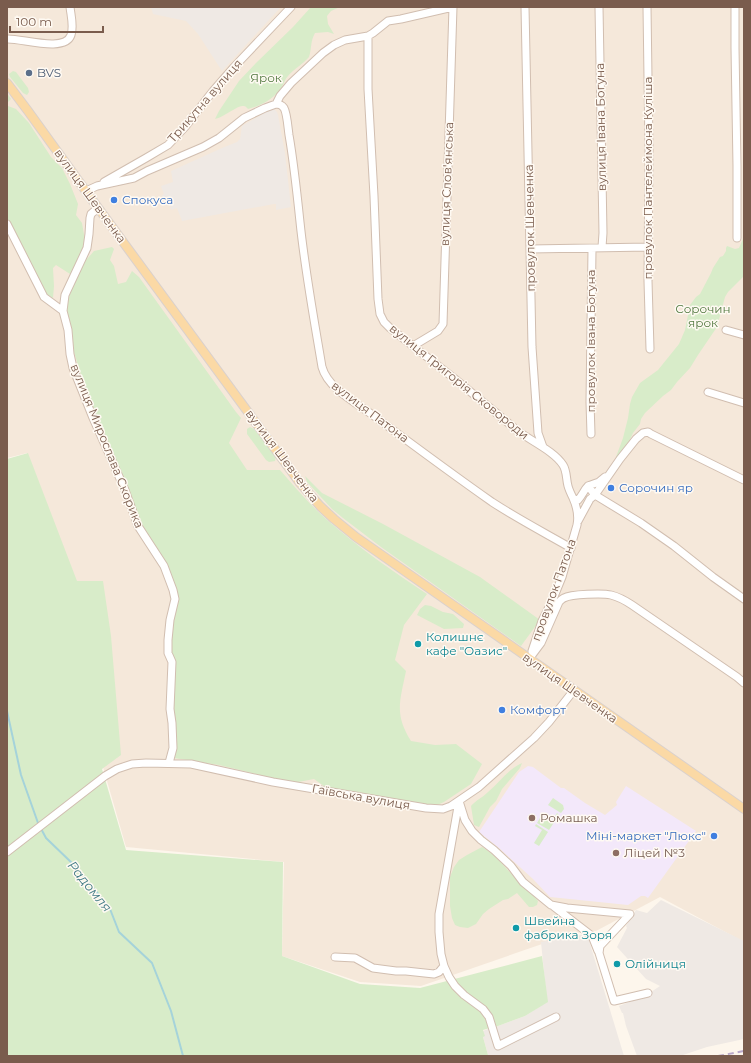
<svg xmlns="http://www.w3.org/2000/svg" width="751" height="1063" font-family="Montserrat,sans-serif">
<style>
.residential{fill:#f5e8da}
.industrial{fill:#efe9e4}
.education{fill:#f3e8fa}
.green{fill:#d8ecc9}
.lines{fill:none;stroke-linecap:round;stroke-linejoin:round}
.stream{stroke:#a5d3da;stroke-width:2}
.minor-casing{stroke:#d1beb0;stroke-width:9}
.major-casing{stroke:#dad1cd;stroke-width:10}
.minor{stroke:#fff;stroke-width:7}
.major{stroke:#fbd9a5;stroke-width:8}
.rail{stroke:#b9a8c9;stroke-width:2;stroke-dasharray:6 4;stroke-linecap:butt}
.service-dot{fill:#5c6f8a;stroke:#fffaf3;stroke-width:1.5}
.shop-dot{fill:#3f7fe0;stroke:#fffaf3;stroke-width:1.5}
.culture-dot{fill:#0f9aa8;stroke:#fffaf3;stroke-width:1.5}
.education-dot{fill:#8d6e63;stroke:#fffaf3;stroke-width:1.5}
.labels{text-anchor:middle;stroke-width:3;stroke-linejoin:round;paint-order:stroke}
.service-label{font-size:12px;fill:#4e5e75;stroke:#fffaf3;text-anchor:start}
.park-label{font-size:12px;fill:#537a41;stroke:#fffaf3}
.street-label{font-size:12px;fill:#7a5c4d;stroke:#fffaf3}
.shop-label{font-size:12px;fill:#366cbe;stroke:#fffaf3;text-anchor:start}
.culture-label{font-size:12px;fill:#0d838f;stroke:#fffaf3;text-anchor:start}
.education-label{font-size:12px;fill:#785e54;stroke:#fffaf3;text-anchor:start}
.water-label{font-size:13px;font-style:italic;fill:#437c86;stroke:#fffaf3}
</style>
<rect width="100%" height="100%" fill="#fdf6ec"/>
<!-- residential -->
<path class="residential" d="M7,7H744V942L660,897L596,931L574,933L421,986L360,982L282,956L284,862L126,847L103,767L27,453L7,458Z"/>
<!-- industrial -->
<path class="industrial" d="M151,7H281L222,71L198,34L186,21L153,14Z
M271,109H274L277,112L278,115L285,153L291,207L276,210V204H274L182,221L177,208L171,210L168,200L164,201L162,195L164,194L161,186L173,182L171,171L222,148L237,142L240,139L242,126Z
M661,900L744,941V1039L707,1047L680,1056H637L626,1026L623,1013H622L619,1006L645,996L660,986L646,979L617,947L627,928L626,926L636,910L647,913Z
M587,934L624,1056H485L488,1055L483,1037V1031L490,1028V1029L525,1016L547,1002L541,942Z"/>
<!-- education -->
<path class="education" d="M528,766L533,767L561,788H564L585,803L605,815L617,805L616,802L626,786L696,831L648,898L645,896H641L628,905L550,897L533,879L499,848L479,832L519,772Z"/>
<!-- green -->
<path class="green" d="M311,7H340L331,11L327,16L328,24L334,34L328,32L315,33C310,42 312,48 309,57C303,64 294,69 288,76C285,79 284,83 282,87C275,98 261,106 248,109C246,107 246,106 243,106C238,105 224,117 215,119L219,111L239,81L256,63L293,27Z
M13,71L16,72L28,88L29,92L27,95L23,93L10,77L9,74Z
M7,93L11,99L8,102V106L16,109L29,123L51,157L62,168L70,184L78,204L76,215L82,223L85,240L90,250L87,259L94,251L112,247L114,249L110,260L114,266L118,284L126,282L132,271L139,277L236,412L241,418L229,443L247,470H280C295,487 309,504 326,519C358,547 392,571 427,594L404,625L395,660L406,671C400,701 394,714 411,741L435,745L456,744L482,764L471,784L444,802L435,806L328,789L314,779L293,783L219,765L174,758L171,642L178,595L138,516L115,459L85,388L73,349L65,307L77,276L70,274L56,265L53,268L54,286L53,298L45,293L23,251L7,218Z
M744,238V276L728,292L725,297L717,327L698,355L690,368L677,382L671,390L663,396L645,413L641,419L640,424L633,433L627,446L616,459V457L623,438L628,418L630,404L632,397L640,383L658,370L679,344L685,330L690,305L696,297L700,294L711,273L713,268L720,257L723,256L726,251V248L727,246L735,249L739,248L743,239Z
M250,427L254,429L276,456L275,461L269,462L266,460L247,434V429Z
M28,453L77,581H103L111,636L121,755L102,769L126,850L283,862L282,956L360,984L420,988L542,956L548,1002L525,1016L490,1029V1028L483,1030L485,1036L483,1037L488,1055L485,1056H7V459Z
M305,476L322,493L383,524L480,577L540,620L521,646L381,547L343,518L332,509L307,482Z
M425,605L431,606L443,612L453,614L464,624L463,628L444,629L417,615L420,609Z
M522,763L520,768L502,789L496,801L490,807L479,827L474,825L471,806C476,800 482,798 488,792C500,782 508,769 522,763Z
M553,798L563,805L564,809L561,813L548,805Z
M557,813L559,815L549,830L537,823L541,816L551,822Z
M536,824L548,832L539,846L534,843L542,830L535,826Z
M482,847C496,855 505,867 515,878C522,886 531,892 538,901L537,905L533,907H529L517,893L508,899L503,900L489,909L483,914L476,924L468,928L460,927L455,925L452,918L450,906V877L454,867L459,860L467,855Z"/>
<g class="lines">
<!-- stream -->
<path class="stream" d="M7,711L21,775L38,823L46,838L74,865L99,895L110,909L119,932L152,963L171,1011L183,1056"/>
<!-- minor casing -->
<g class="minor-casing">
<path id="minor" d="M525,7L532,347L538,433L543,447
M599,7L603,233L602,247
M647,7L649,149L648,281L650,349
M735,7V48L737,166V238
M368,36V89L374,196L378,299L380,314L384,322L390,328L455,379L518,431C531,441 554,451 563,465C567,471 566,479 568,486C569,490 571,494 573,498L578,500C582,496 584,490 588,486L595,495L641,523L674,546L713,577L744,599
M7,39C21,38 65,53 71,35C74,26 71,16 70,7
M276,104C279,104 282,105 284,108C287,113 288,128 289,135C294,164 297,193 300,222C305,271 314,319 322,367C328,389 357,403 374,416C413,445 452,474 492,502C518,519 545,533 571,548
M104,182L146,158L168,145L185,127L213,91L234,67L291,7
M86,191L97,186L134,178L147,171L203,147L219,138L244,118L265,108L276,104L280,96L291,83L323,53L334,45L345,40L368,36L373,33L388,21L401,19L453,7
M7,224L44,297L63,311L68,330L70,354L73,368L93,418L125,490L138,526L164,566L173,590L175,599L170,620L168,640V653L172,662L170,709L172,723L173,748L169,763
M530,249L649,247
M63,311L65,295L87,248L89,234L90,218L91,214L98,208
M726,330L744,335
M413,346L438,331L443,324L453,7
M708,392L744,403
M591,434L590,402L592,249
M588,486L599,482L605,477
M578,521L590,499L595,495L620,459L636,439L643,433L648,432L651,434L744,480
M532,651L542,621L553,599L562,577L577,525C579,515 577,507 573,498
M529,659L541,643L559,602C559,602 563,598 564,598C571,594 603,593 611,595C619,597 626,601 632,605L737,677L744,683
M459,801L465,820L472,831L481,840L494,850L511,866L523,882L551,905L567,908L630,914L600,946L599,953L614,1001L648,993
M459,801L439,914V932L441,954L444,966L449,977L455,986L464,995L483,1009L489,1017L498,1046L556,1017
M7,852L105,776L117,769L132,764L146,763L191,764L273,782L426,808L443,809L451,806L479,787L534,738L549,722L574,690
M553,906L592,936L598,951
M335,957L355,958L373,968L396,971H406L434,974L439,972L444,966"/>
</g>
<!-- major casing -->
<g class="major-casing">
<path id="major" d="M7,83L28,111L93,201L300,483L320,506L334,519L356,537L744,809"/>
</g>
<!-- minor -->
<use href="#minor" class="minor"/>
<!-- major -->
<use href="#major" class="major"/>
<!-- rail -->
<path class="rail" d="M718,1056L744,1051"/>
</g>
<!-- markers -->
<circle class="service-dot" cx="29" cy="73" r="4"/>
<g class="shop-dot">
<circle cx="114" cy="200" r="4"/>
<circle cx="611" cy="488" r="4"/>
<circle cx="502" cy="710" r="4"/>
<circle cx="714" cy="836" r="4"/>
</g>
<g class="culture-dot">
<circle cx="418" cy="644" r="4"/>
<circle cx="516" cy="928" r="4"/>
<circle cx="617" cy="964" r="4"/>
</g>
<g class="education-dot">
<circle cx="532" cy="818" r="4"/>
<circle cx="616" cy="853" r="4"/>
</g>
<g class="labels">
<!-- service labels -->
<g class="service-label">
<text x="37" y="77">BVS</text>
</g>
<!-- park labels -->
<g class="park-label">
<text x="266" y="82">Ярок</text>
<text x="703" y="313">Сорочин<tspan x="703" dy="14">ярок</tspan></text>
</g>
<!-- street labels -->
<g class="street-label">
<text transform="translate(205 101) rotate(-49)" y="4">Трикутна вулиця</text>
<text transform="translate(601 127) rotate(-91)" y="4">вулиця Івана Богуна</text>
<text transform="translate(648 178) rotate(-90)" y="4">провулок Пантелеймона Куліша</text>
<text transform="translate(447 184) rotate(-88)" y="4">вулиця Слов'янська</text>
<text transform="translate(90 196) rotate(54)" y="4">вулиця Шевченка</text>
<text transform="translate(530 228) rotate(-91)" y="4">провулок Шевченка</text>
<text transform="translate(591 341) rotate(-90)" y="4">провулок Івана Богуна</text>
<text transform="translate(459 382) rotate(39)" y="4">вулиця Григорія Сковороди</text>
<text transform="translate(370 412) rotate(37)" y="4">вулиця Патона</text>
<text transform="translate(107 446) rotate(68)" y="4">вулиця Мирослава Скорика</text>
<text transform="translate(282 456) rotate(53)" y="4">вулиця Шевченка</text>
<text transform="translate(554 590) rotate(-70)" y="4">провулок Патона</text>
<text transform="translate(570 688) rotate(35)" y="4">вулиця Шевченка</text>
<text transform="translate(361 797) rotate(10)" y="4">Гаївська вулиця</text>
</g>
<!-- shop labels -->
<g class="shop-label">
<text x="122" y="204">Спокуса</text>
<text x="619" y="492">Сорочин яр</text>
<text x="510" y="714">Комфорт</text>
<text x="706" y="840" text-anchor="end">Міні-маркет "Люкс"</text>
</g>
<!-- culture labels -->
<g class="culture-label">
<text x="426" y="641">Колишнє<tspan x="426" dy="14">кафе "Оазис"</tspan></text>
<text x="524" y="925">Швейна<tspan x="524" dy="14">фабрика Зоря</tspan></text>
<text x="625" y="968">Олійниця</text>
</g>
<!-- education labels -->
<g class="education-label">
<text x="540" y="822">Ромашка</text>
<text x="624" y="857">Ліцей №3</text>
</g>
<!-- water labels -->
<g class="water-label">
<text transform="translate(90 886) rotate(51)" y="5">Радомля</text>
</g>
</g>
<!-- border -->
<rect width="751" height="1063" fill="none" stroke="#7a5c4d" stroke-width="16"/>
<!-- scale -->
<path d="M10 26v6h93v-6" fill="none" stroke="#7a5c4d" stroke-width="2"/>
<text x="16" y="26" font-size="12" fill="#7a5c4d" stroke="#fffaf3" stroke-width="3" paint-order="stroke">100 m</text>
</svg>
